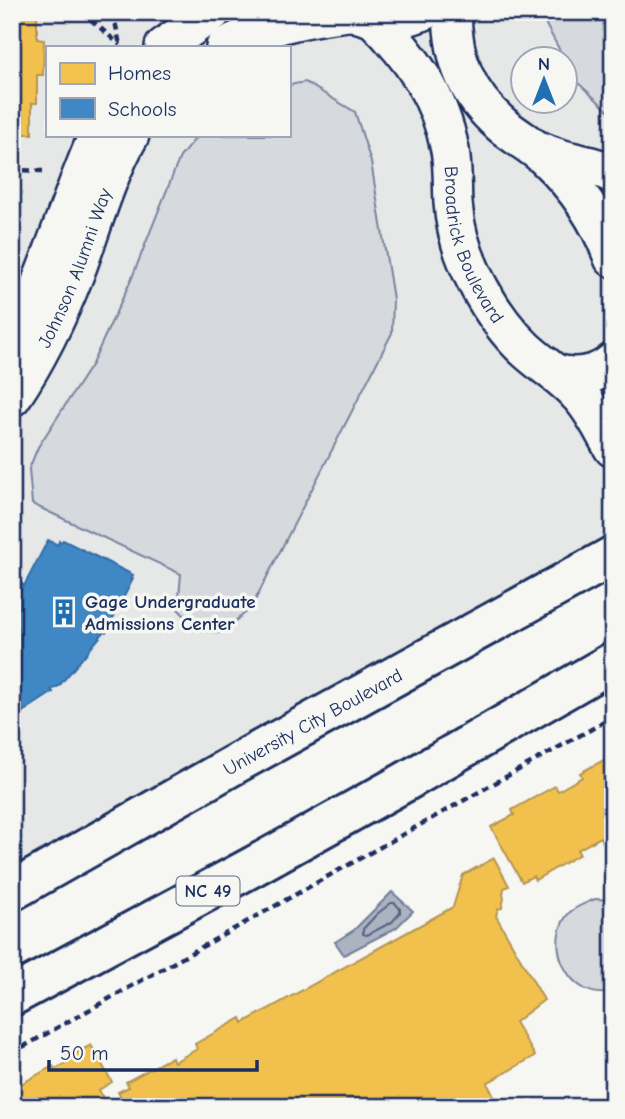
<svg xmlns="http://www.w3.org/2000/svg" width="625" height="1119" font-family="'Comic Neue',sans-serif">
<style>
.built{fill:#e6e7e7;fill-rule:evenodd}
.green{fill:#d6d9dd;stroke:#78849e;stroke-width:2}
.water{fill:#abb2c0;stroke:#717e99;stroke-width:2}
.homes{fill:#f2c14e;stroke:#b29553;stroke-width:2}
.schools{fill:#3f88c5;stroke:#346da6;stroke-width:2}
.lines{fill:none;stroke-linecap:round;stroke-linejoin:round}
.shore{stroke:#556385;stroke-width:2}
.secondary-casing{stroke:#1b2f5e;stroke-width:42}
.primary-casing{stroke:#1b2f5e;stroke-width:44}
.path{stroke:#1b2f5e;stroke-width:4.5;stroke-dasharray:7 5;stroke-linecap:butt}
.secondary{stroke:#f6f6f2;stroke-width:37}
.primary{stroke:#f6f6f2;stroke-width:38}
.labels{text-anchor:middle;stroke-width:7;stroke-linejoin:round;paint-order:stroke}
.shield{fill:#f6f6f2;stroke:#5d6b8a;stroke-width:2}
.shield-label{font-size:18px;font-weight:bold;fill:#1b2f5e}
.street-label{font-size:19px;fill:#1b2f5e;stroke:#f6f6f2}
.poi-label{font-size:19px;font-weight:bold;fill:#1b2f5e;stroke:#f6f6f2;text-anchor:start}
</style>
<rect width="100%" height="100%" fill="#f6f6f2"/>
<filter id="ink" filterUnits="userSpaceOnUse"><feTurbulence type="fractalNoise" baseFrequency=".0143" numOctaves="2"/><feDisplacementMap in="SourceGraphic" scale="14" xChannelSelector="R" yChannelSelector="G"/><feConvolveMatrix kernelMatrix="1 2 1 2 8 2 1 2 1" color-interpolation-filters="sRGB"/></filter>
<g filter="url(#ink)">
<!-- built -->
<path class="built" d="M12,12H613V544L12,877ZM47,47H289V135H47ZM524,60H566V102H524Z"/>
<!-- green -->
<path class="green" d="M539,12H613V115L577,82Z
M305,82L355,112L371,162L393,299L392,333L251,608L221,633L198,630L178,609L181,574L32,504L29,469L38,447L92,364L131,280L180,157L198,135H289V85Z
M595,899L613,900V992C603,994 594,994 585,989C559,975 548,935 570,912C577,906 586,903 595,899Z"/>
<!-- water -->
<path class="water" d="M392,892L413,911L396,928L344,955L335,942L354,930Z"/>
<!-- homes -->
<path class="homes" d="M12,12H37V39L44,40L43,75H37V103H32V134H12Z
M613,755V836L603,842L601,837L577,850L580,854L535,880L533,876L522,882L491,827L514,815L512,810L555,786L558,791L582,777L580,773Z
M494,858L509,886L504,888L503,894L504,898L502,908L498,909L496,916L544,1000L515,1022L535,1056L487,1083L498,1104L492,1107H126L118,1092L129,1087L126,1082L172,1057L174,1062L197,1049L195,1044L241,1018L243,1023L453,907L463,875Z
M91,1045L112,1082L99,1090L108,1107H12V1089L53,1066L55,1069L70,1062L68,1057Z"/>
<!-- schools -->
<path class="schools" d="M48,540L58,545L59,541L61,542L63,540L133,575L131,578L133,579L106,632H104L59,686L51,690L53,692L12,719V591L20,582L24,586Z"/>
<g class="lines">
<!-- shore -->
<path class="shore" d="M391,903H395L400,909V913L392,922L367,935L363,934V929L377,914Z"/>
<!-- secondary casing -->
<g class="secondary-casing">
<g id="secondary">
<path d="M452,12C453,60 466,94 502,125C516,137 532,145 545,157C575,185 599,219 613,258"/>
<path d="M359,14C381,22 401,20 422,12"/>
<path id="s1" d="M373,18C411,56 440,96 450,150C453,167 452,186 453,203C455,234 466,263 480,289C492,311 507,332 525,349C542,365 563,377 578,394C593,409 602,430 613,448"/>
<path d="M164,47L212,12"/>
<path d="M225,47C264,26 304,17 348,12"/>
<path d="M541,151C564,163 590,162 613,174"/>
<path d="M12,345C48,278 67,204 98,135"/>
<path d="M555,373C575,379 597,376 613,362"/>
<path id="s2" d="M12,397C39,357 59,315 76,271C93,226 106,177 130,135"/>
</g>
</g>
<!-- primary casing -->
<g class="primary-casing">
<g id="primary">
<path id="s3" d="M12,891L237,763L613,556"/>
<path d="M12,996L252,867L403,783L613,662"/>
</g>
</g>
<!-- path -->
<path class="path" d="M82,12L120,45
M113,12L120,45
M12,170L47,171
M12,1053L613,717"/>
<!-- secondary -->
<use href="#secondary" class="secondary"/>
<!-- primary -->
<use href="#primary" class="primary"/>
</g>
</g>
<!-- icons -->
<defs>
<g id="building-bare" transform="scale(2.1)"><path d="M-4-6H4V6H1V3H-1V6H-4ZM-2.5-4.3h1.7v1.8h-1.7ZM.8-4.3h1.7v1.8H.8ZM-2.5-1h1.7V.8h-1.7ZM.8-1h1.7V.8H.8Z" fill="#1f6fb2" stroke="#f6f6f2" stroke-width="2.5" paint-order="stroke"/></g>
</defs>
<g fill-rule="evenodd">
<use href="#building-bare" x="64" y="612"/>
</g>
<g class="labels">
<!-- shield labels -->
<rect class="shield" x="176.5" y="876.5" width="63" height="29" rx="5"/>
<g class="shield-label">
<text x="208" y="897">NC 49</text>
</g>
<!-- street labels -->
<g class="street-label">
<text dy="7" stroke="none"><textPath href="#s1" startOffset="254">Broadrick Boulevard</textPath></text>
<text dy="7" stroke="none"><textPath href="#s2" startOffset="144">Johnson Alumni Way</textPath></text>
<text dy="7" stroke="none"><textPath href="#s3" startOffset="345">University City Boulevard</textPath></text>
</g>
<!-- poi labels -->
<g class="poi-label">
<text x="85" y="608">Gage Undergraduate<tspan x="85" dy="22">Admissions Center</tspan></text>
</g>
</g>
<!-- margin -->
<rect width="625" height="1119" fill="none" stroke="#f6f6f2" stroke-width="42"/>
<rect x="21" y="21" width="583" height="1077" fill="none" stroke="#1b2f5e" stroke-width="2.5" filter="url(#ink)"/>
<!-- legend -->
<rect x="46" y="46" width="245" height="91" fill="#f6f6f2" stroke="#9ea6b7" stroke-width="2"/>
<rect x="60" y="63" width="35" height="21" fill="#f2c14e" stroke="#9ea6b7" stroke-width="2"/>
<text x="108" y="80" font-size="21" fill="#1b2f5e">Homes</text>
<rect x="60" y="98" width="35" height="21" fill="#3f88c5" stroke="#9ea6b7" stroke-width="2"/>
<text x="108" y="116" font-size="21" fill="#1b2f5e">Schools</text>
<!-- north arrow -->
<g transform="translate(544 80)"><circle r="33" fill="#f6f6f2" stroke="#9ea6b7" stroke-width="2"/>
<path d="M0-5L12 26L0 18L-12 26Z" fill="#1f6fb2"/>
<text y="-10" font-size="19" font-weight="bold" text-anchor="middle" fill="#1b2f5e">N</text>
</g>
<!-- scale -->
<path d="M49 1060v10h208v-10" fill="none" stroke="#1b2f5e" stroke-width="3.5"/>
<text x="60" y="1060" font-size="21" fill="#1b2f5e" stroke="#f6f6f2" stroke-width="5" paint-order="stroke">50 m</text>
</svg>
